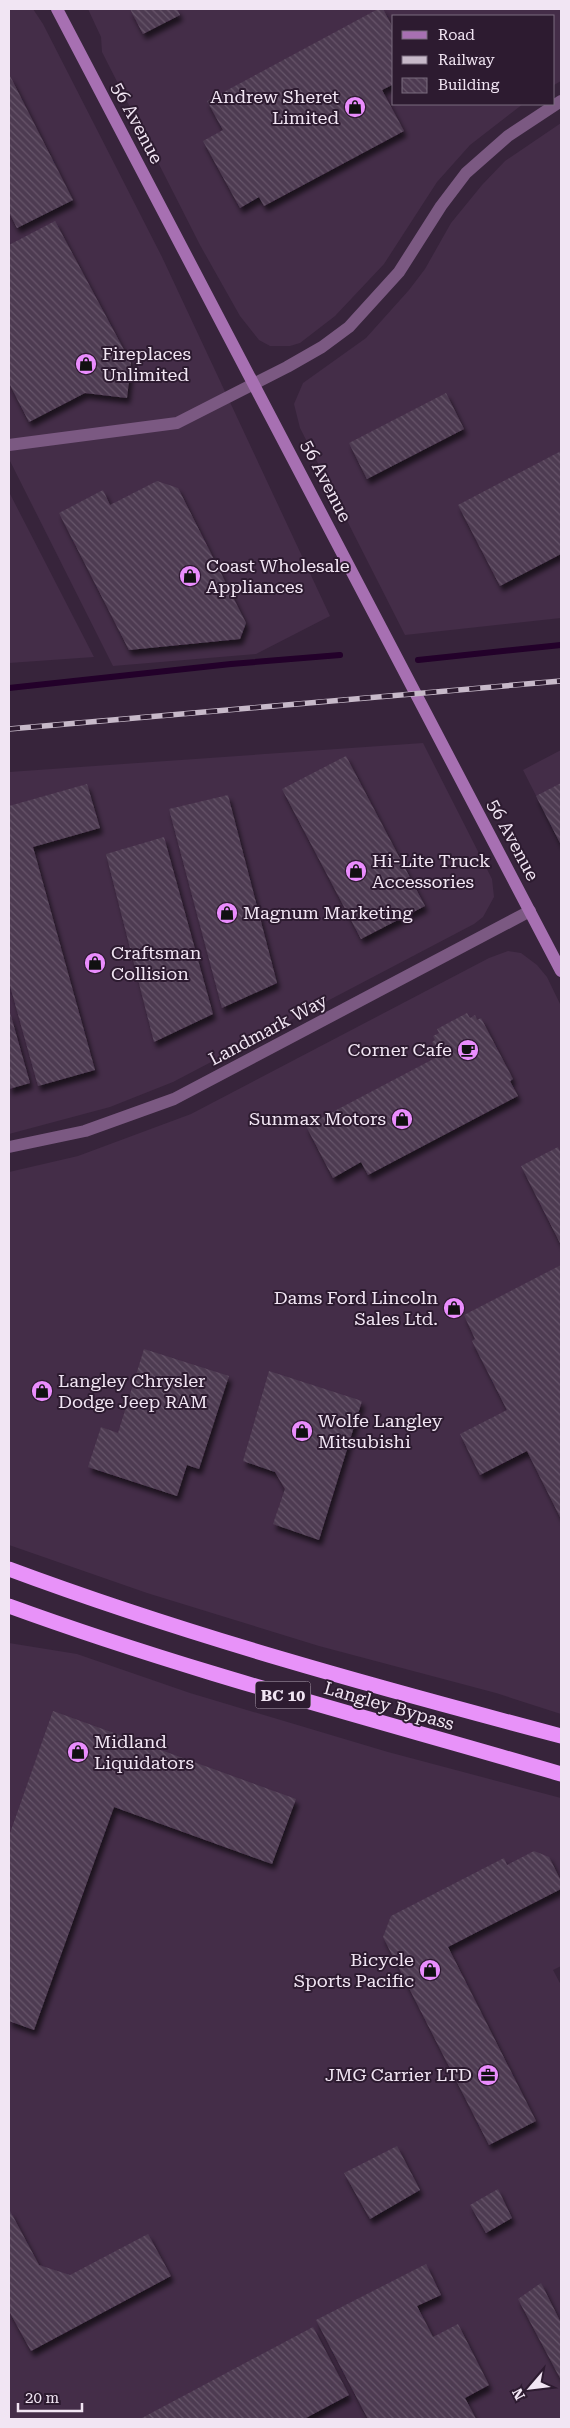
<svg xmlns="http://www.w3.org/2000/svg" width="570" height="2428" font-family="'Roboto Serif',serif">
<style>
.built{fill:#442d48}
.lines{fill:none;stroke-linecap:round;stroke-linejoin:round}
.stream{stroke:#23012a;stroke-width:6}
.building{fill:url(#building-back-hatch);filter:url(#shadow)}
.street{stroke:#7b5982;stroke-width:12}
.secondary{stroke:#a770b2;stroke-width:12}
.highway{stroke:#e892f9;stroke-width:15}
.rail-casing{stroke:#c7b9c9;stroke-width:5.5}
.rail{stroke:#2d1b30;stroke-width:4;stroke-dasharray:11;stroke-linecap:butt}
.labels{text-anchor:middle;stroke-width:4;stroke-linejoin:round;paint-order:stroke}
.shield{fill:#2d1b30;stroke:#b6a8b8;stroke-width:1}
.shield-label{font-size:16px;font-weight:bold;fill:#f1e5f3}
.poi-label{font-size:18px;fill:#f1e5f3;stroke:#2d1b30;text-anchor:start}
.street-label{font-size:18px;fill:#f1e5f3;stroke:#2d1b30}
</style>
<defs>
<pattern id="building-back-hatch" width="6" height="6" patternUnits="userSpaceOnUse" patternTransform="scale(1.25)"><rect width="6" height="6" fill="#4d3a51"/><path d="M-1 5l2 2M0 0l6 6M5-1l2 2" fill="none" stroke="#67566a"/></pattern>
<filter id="shadow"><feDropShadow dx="3" dy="5.5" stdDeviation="2.5" flood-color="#0009"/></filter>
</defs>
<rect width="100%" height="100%" fill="#37243b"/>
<!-- built -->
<path class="built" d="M9,9H33L43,24L162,257L330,616L256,654L113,666L9,459Z
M88,9H561V81L554,85V16H394V104H523L470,145L437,182L384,264L335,316L300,343L290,346H270L259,340L240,316L200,245L102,52L101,37Z
M561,123V618L405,635L300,428L294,404L303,383L366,338L409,290L425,269L451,223L482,185L505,161Z
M9,492L94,657L9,663Z
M423,743L492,879L494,897L483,917L474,924L173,1082L110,1107L9,1134V772Z
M561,750V845L523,770Z
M508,951L521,953L537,965L547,977L561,1006V1714L496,1693L319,1646L147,1593L9,1545V1172L78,1156L191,1114L489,958Z
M9,1643L77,1654L190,1693L388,1752L561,1798V1966L553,1970L561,1985V2419H10Z"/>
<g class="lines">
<!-- stream -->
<path class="stream" d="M418,660L561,645
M9,688L231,664L340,655"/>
</g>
<!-- building -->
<path class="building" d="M130,9H177L180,15L143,34Z
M378,9H383L394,30V84L382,90L404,131L264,206L259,197L240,208L203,141L223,130L207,101Z
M9,74L73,200L17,228L9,212Z
M55,221L131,363L127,398L85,393L29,422L9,383V245Z
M446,393L464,429L367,479L349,443Z
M561,451V554L500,586L458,505Z
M157,481L178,488L246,623L240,639L129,650L59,513L103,490L110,505Z
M346,756L425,906L361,939L282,789Z
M561,783V845L536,796Z
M87,784L100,828L33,847L95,1070L38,1086L9,982V806Z
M228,795L277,983L222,1008L169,809Z
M164,837L213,1014L154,1042L106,854Z
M9,1009L30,1083L9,1089Z
M467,1013L470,1018L475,1015L477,1020L481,1018L513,1079L510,1081L518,1096L368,1175L361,1162L333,1178L306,1126L439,1056L432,1042L435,1040L433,1036L439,1033L437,1029Z
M558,1147L561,1154V1245L521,1166Z
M561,1265V1519L527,1451L480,1475L460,1434L507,1410L472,1341L475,1339L464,1315Z
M144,1349L229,1376L199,1469L187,1465L177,1496L88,1467L101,1427L118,1433Z
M269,1371L362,1401L319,1540L273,1524L285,1489L275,1472L243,1461Z
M53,1711L296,1799L272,1864L114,1807L34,2030L9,2021V1836Z
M534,1851L549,1857L561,1881V1889L448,1947L536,2121L489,2145L383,1937L391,1916L504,1858L507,1865Z
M397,2146L420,2190L370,2219L344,2173Z
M498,2189L512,2218L486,2233L470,2205Z
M9,2209L39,2265L70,2275L148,2234L171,2276L31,2351L9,2311Z
M426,2264L441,2295L417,2306L433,2337L458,2324L489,2385L465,2398L476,2419H368L316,2320Z
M541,2283L561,2323V2380L518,2299Z
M313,2327L349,2395L304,2419H140Z"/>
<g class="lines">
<!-- street -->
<path class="street" d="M9,445L177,423L287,367L322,347L349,327L399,272L441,206L466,173L508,136L561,101
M9,1147L85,1131L174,1099L530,911"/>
<!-- secondary -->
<path class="secondary" d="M57,9L561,971"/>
<!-- highway -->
<path class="highway" d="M9,1569C189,1636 376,1687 561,1736
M9,1606C190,1672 377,1720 561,1774"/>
<!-- rail casing -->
<g class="rail-casing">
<path id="rail" d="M9,729L561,681"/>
</g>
<!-- rail -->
<use href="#rail" class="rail"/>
</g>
<!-- icons -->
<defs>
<g id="shop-disc" transform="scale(1.125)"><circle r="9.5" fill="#ea8dfd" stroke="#2d1b30"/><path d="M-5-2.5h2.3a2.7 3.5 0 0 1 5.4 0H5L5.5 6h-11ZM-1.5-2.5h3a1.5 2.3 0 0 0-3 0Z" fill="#111"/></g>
<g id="cafe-disc" transform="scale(1.125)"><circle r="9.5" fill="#ea8dfd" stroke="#2d1b30"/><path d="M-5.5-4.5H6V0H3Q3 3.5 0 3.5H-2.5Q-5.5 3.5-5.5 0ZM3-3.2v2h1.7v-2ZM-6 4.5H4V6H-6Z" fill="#111"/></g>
<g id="office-disc" transform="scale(1.125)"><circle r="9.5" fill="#ea8dfd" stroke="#2d1b30"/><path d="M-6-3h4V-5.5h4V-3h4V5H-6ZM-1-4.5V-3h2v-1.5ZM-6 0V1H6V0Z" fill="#111"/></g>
</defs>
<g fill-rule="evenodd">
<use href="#shop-disc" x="355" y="107"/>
<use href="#shop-disc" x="86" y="364"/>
<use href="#shop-disc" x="190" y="576"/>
<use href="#shop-disc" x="356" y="871"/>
<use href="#shop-disc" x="227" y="913"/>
<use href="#shop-disc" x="95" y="963"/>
<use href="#cafe-disc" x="468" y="1050"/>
<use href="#shop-disc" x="402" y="1119"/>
<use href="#shop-disc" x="454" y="1308"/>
<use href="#shop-disc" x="42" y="1391"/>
<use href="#shop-disc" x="302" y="1431"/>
<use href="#shop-disc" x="78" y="1752"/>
<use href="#shop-disc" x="430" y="1970"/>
<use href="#office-disc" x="488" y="2075"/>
</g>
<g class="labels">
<!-- shield labels -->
<rect class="shield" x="255.5" y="1681.5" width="55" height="27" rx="4"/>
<g class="shield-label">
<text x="283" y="1701">BC 10</text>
</g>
<!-- poi labels -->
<g class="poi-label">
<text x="339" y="103" text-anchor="end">Andrew Sheret<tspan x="339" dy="21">Limited</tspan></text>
<text x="102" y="360">Fireplaces<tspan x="102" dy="21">Unlimited</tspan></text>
<text x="206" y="572">Coast Wholesale<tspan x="206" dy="21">Appliances</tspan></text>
<text x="372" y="867">Hi-Lite Truck<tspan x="372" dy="21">Accessories</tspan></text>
<text x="243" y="919">Magnum Marketing</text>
<text x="111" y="959">Craftsman<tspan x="111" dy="21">Collision</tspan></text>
<text x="452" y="1056" text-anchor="end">Corner Cafe</text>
<text x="386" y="1125" text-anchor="end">Sunmax Motors</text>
<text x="438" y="1304" text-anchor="end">Dams Ford Lincoln<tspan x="438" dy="21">Sales Ltd.</tspan></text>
<text x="58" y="1387">Langley Chrysler<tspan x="58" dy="21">Dodge Jeep RAM</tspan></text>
<text x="318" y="1427">Wolfe Langley<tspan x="318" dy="21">Mitsubishi</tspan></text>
<text x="94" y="1748">Midland<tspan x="94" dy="21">Liquidators</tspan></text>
<text x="414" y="1966" text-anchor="end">Bicycle<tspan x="414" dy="21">Sports Pacific</tspan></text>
<text x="472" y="2081" text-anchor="end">JMG Carrier LTD</text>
</g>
<!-- street labels -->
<g class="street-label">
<text transform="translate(137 123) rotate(62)" y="6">56 Avenue</text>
<text transform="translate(326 481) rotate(63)" y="6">56 Avenue</text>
<text transform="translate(513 840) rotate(62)" y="6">56 Avenue</text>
<text transform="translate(268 1030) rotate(-28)" y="6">Landmark Way</text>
<text transform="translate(389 1706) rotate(16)" y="6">Langley Bypass</text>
</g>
</g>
<!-- border -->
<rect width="570" height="2428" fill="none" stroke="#f1e5f3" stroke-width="20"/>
<!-- legend -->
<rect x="392" y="15" width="162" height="90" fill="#2d1b30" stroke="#7b6c7e"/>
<rect x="402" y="31" width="25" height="8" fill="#a770b2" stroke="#7b6c7e"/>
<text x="438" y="40" font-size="15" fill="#f1e5f3">Road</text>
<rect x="402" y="56" width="25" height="8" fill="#c7b9c9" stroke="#7b6c7e"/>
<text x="438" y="65" font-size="15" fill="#f1e5f3">Railway</text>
<rect x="402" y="78" width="25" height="15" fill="url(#building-back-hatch)" stroke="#7b6c7e"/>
<text x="438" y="90" font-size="15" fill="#f1e5f3">Building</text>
<!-- north arrow -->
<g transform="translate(530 2388) rotate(242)" stroke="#2d1b30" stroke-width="4" paint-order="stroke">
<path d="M0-4L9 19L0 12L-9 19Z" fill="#f1e5f3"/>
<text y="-8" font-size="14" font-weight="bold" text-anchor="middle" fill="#f1e5f3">N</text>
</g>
<!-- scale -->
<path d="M18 2403v8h64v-8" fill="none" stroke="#f1e5f3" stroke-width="2.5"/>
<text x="25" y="2403" font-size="15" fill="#f1e5f3" stroke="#2d1b30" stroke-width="4" paint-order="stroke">20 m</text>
</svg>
